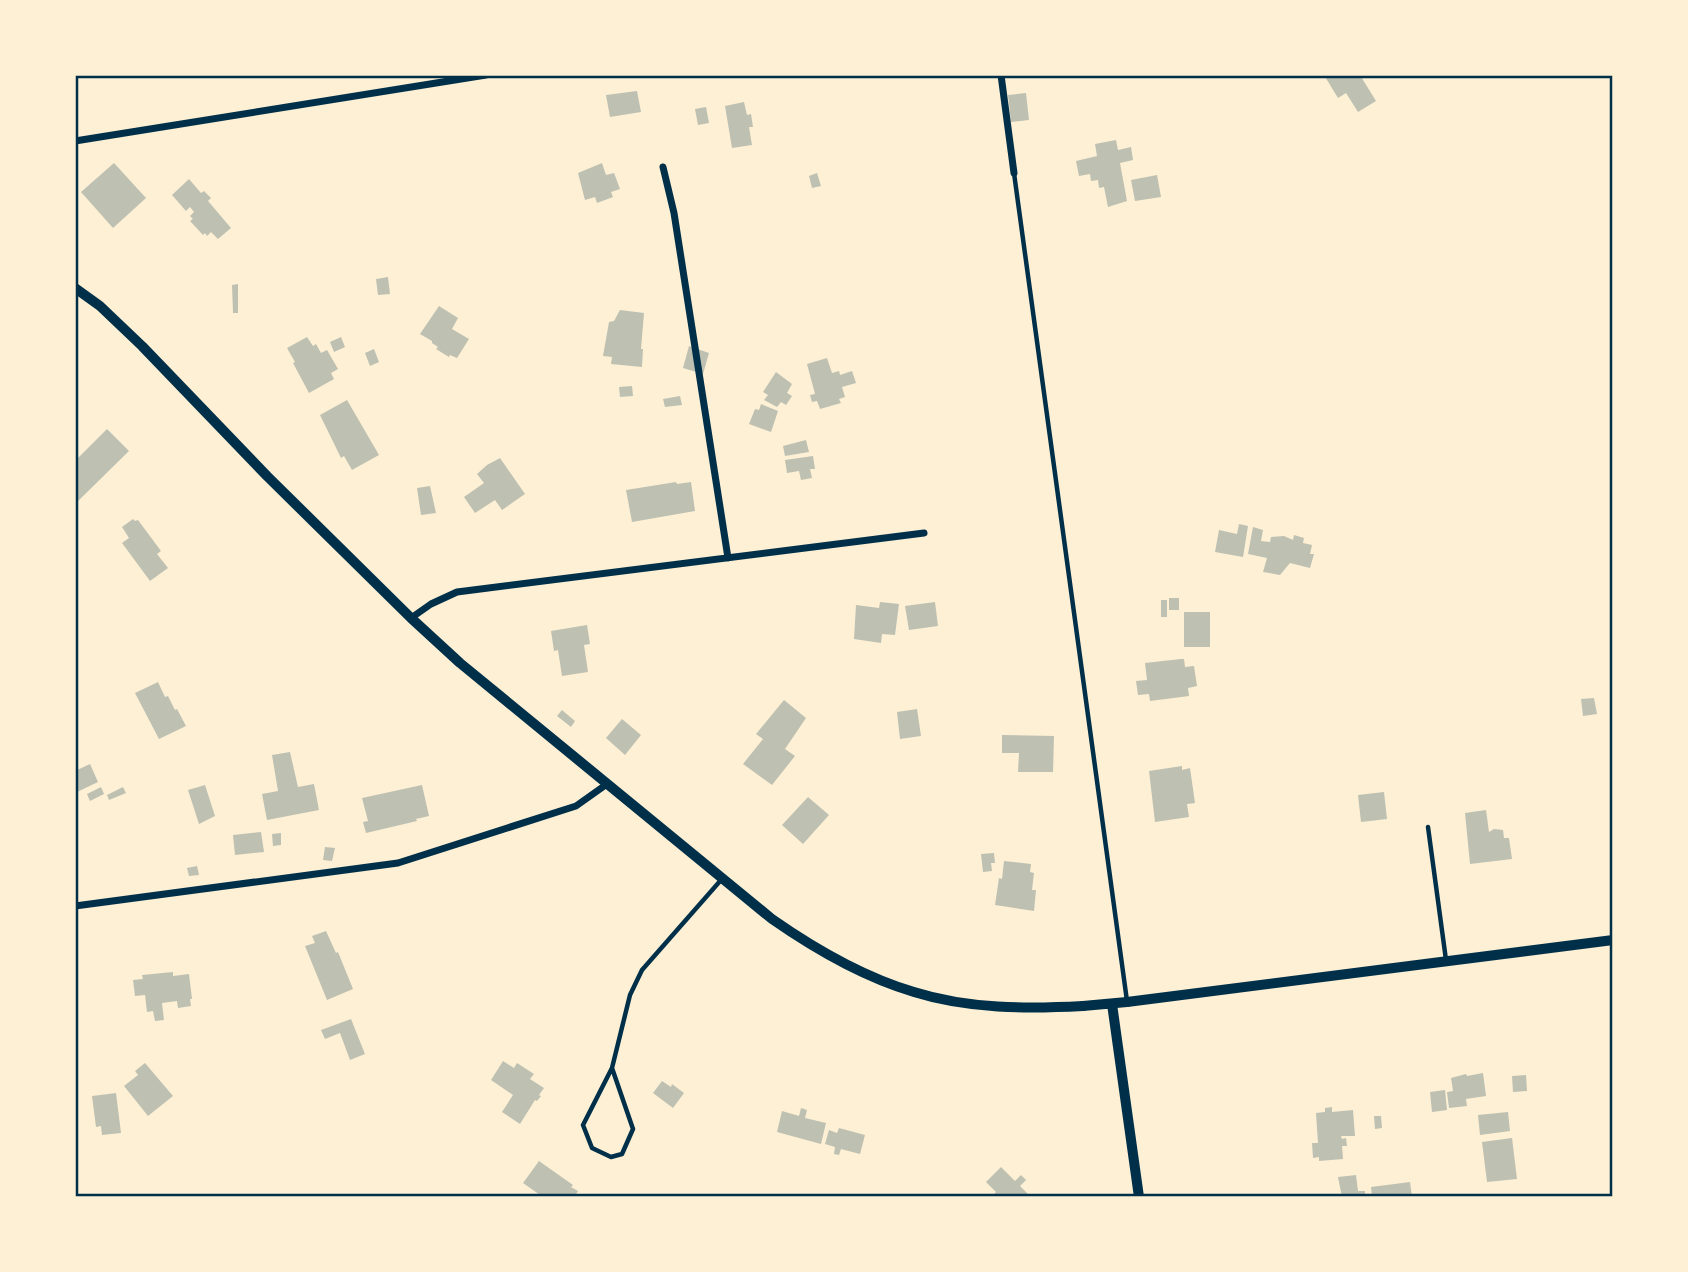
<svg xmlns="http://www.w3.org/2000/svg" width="1688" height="1272" font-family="'DM Sans',sans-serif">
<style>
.building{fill:#bec0b2}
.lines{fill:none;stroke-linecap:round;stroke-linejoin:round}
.service{stroke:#003049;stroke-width:4.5}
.minor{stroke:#003049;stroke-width:7}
.tertiary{stroke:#003049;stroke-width:10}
.secondary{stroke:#003049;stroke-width:10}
.neatline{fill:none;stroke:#003049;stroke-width:2.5}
</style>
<rect width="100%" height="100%" fill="#fdf0d5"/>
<!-- building -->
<path class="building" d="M1324,75H1360L1376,101L1358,112L1346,93L1338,98Z
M637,91L641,112L610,117L606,95Z
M1026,93L1029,120L1011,122L1008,95Z
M744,102L747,115L751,114L753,127H749L752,145L732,148L725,106Z
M706,107L709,123L698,125L695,109Z
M1116,140L1118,150L1131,147L1133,160L1120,163L1127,201L1108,207L1104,187L1099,188L1098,180L1091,181L1090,174L1079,176L1076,161L1097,156L1095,144Z
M114,163L146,198L113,228L81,192Z
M602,163L606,175L614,173L620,189L611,192L613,197L597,203L595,197L585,200L578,173Z
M817,173L821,186L812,188L809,176Z
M1157,175L1161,197L1135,201L1131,180Z
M189,179L201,193L204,191L211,198L208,201L231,228L218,239L211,232L207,236L205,233L203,235L190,221L193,219L190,216L194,212L190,207L186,211L172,195Z
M388,277L390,294L378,295L376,279Z
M238,284V313H233L232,285Z
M439,306L458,318L452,329L469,339L457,358L450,355L449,357L436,349L438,347L432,343V341L420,334Z
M620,310L644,313L641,349H643L642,367L611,364L612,357L603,356L609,322L614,321Z
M307,337L313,346L316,344L321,353L327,350L338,369L331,373L334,379L309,393L293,363L295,362L287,348Z
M341,337L345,347L334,352L330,342Z
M689,346L709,353L703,374L683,368Z
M374,349L379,362L370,366L365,353Z
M827,358L832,373L839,371L840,375L852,371L856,383L842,387L845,397L839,399L841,403L820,409L817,401L812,402L810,395L815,394L807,364Z
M776,372L792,384L787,393L792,396L786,405L781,402L777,407L764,400L768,395L763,392Z
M632,386L633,396L620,397L619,387Z
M680,396L682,405L665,407L663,399Z
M347,400L379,455L352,470L344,456L341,458L320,415Z
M761,404L778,411L771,432L749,424L755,409L759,410Z
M107,429L129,451L75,504V461Z
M806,440L809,452L785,456L783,446Z
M813,456L815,469H810L812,478L801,480L799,471L787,473L785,460Z
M500,458L525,494L502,510L495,500L475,513L464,497L484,483L477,474L487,465Z
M676,482L677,484L691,482L695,511L632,522L626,490Z
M430,486L436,513L421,515L417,488Z
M133,519L135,521L138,520L161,551L157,554L168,568L150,581L122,543L129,538L122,527Z
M1239,524L1248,526L1243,557L1215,552L1219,530L1237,534Z
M1253,527L1263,530L1261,541L1270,542L1271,537L1284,536L1293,540L1294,535L1304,538L1303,543L1312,545L1310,554H1314L1310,568L1290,563L1280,575L1263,572L1267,558L1248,554Z
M1169,598H1179V610H1169Z
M1161,600H1167V617H1161Z
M880,602L899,604L895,635L882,634L881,643L854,639L856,605L879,608Z
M935,602L938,626L909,630L905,606Z
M1184,612H1210V647H1184Z
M587,625L590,644L584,645L588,672L562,676L558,650L554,651L551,631Z
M1181,659H1184L1185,667L1194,666L1197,686L1188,688L1189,696L1150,701L1149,694L1138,695L1136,681L1147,680L1145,663Z
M158,682L165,697L168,696L175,710L177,709L186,726L159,739L135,693Z
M1594,698L1597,714L1583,716L1581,699Z
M784,700L806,718L785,749L795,756L772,785L743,764L763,739L756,734Z
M917,709L921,736L900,739L897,712Z
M562,710L575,721L571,727L557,716Z
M622,719L641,735L625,755L606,738Z
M1002,735L1054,736L1053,772H1018L1019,753H1002Z
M290,752L298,787L314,784L319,810L267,820L262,794L278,791L272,755Z
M90,764L98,782L75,793V771Z
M1182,766V770L1190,768L1195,803L1187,804L1189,817L1155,822L1149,771Z
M205,785L215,816L199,824L188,790Z
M422,785L429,816L416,819L417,821L366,833L363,822L368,821L362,798Z
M101,787L104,794L90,801L87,794Z
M123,787L126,793L109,800L107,795Z
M1384,792L1387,819L1361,822L1358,795Z
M808,797L829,815L803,844L782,825Z
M1486,810L1489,832L1494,829L1503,830L1504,838H1509L1512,859L1470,864L1465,813Z
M261,832L264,852L235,855L233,835Z
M281,833V845L273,846L272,834Z
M325,847L335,848L332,861L323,860Z
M994,853L995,863H991L992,871L983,872L981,854Z
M1004,861L1031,864L1030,872L1034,873L1032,890H1036L1034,911L995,905L999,878L1002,879Z
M197,866L199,875L189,876L187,868Z
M326,931L336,953L338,952L353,989L327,1000L305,946L315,943L312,936Z
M173,972V976L189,974L192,999H190L191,1006L178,1008L177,1001L162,1003L164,1020L155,1021L153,1011L147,1012L145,995L135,996L133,980L143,979L142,975Z
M351,1019L365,1054L350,1060L340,1033L325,1039L321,1030Z
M503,1061L514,1068L517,1063L534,1074L530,1079L544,1088L539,1095L541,1096L537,1101L535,1100L520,1124L502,1112L513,1095L491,1080Z
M145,1063L173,1096L148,1116L124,1086L138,1075L135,1071Z
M1483,1073L1486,1096L1466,1099L1467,1106L1449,1108L1447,1092L1453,1091L1451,1078L1466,1074L1467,1076Z
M1526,1075L1527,1091L1513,1092L1512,1076Z
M662,1081L671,1087L672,1084L684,1093L673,1108L653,1093Z
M1445,1090L1447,1110L1432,1112L1430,1092Z
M116,1093L121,1133L102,1135L101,1126L96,1127L92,1096Z
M1332,1107V1112L1353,1110L1355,1136H1341L1342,1139L1346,1138L1347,1146H1342L1343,1159L1319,1161V1157L1313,1158L1312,1143H1318L1316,1113L1325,1112V1108Z
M801,1108L807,1110L805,1118L826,1123L821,1144L777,1132L782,1111L799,1116Z
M1508,1112L1510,1131L1480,1135L1478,1115Z
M1374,1116H1381L1382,1128L1375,1129Z
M839,1128L865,1135L860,1154L841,1149L839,1155L834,1154L835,1147L825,1144L829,1130L837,1133Z
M1512,1138L1517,1179L1487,1182L1482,1142Z
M539,1161L573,1185L571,1187L578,1191L574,1197H543L523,1183Z
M1001,1167L1015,1181L1021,1175L1026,1180L1020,1186L1031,1197H992L996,1192L986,1182Z
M1356,1175L1358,1191H1365V1197H1342L1338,1177Z
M1410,1182L1412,1197H1372L1371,1187Z"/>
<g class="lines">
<!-- service -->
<path class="service" d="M1014,173L1127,1001
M1428,827L1446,960
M612,1068L633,1129L622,1154L611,1157L592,1148L583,1125L612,1068L630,995L642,970L721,880"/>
<!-- minor -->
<path class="minor" d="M1001,75L1014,173
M75,141L486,75
M663,167L674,213L728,558
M411,618L431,604L457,592L924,533
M75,906L398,863L576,806L607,784"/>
<!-- tertiary -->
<path class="tertiary" d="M1112,1004L1139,1197
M1083,1006L1127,1002"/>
<!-- secondary -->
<path class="secondary" d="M75,288L100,306L142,346L267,476L411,618L460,663L772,919C815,949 863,977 914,992C968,1009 1027,1009 1083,1006
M1127,1002L1613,940"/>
</g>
<!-- border -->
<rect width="1688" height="1272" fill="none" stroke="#fdf0d5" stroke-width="154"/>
<rect x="77" y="77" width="1534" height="1118" class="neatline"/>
</svg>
